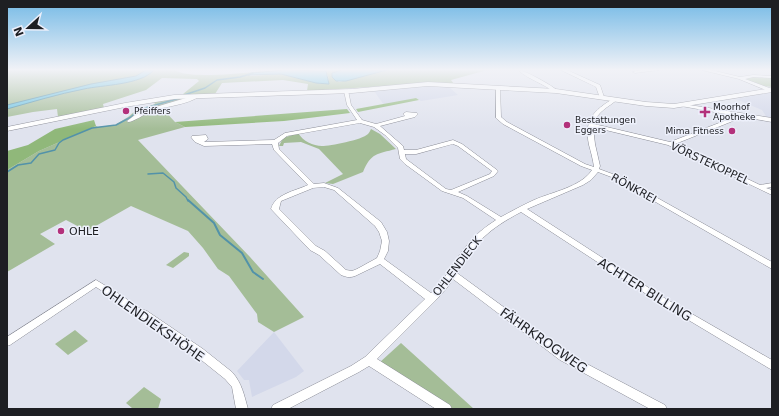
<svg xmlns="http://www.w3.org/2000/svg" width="779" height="416" font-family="'DejaVu Sans',sans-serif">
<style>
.built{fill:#d3d8ea}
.green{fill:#a4bd97}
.forest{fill:#90b87a}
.water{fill:#69c3e2;stroke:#5292a9}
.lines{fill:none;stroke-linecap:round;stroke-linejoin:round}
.stream-far1{stroke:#5292a9;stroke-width:1.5}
.stream{stroke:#5292a9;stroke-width:2}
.street-casing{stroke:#898b95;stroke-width:1}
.secondary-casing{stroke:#898b95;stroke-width:1}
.street{fill:#fff;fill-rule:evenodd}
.secondary{fill:#fff;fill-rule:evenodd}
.poi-dot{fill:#b3317b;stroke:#edf0fb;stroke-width:1.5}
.labels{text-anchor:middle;stroke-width:3;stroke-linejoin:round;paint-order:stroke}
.far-poi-label{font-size:9px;fill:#1e1f23;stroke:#edf0fb;text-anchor:start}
.street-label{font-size:11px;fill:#1e1f23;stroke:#edf0fb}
.poi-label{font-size:11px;fill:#1e1f23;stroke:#edf0fb;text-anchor:start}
.near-street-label{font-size:13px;fill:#1e1f23;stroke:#edf0fb}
</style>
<rect width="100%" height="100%" fill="#e0e3ee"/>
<!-- built -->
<path class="built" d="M419,86L449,87L458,95L421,101L416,98L384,105L374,91Z
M772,92V119H768L762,110L736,99Z
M274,332L304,371L296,377L252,397L249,380H244L237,371Z"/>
<!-- green -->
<path class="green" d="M7,70H175C189,81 263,70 284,70L251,73L250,76L281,74L316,83L329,84L328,76L325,70H342L333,73L332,77L339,82L387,70H487L451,80L454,84L432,83L307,91L308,84L283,80L222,83L215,94H183L199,81L197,79L162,78L146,90L103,104L104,108L58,117L57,109L33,112L7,117Z
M753,77L772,78V87L764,86L745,79Z
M182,98L186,100L161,107L175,122L185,127L138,140L250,257L304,317L274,332L258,322L257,314L229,276L218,269L203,248L188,231L131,206L87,231L66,220L40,234L55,244L7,272V170L39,151L96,126L98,127L115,125L128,117L135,111L155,104L154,102Z
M371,129L380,134L396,149C377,154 371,153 363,172L333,184L325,183L343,174L319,149L301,142L284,143L283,146H279L283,138L298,133C303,141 313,146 322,146C330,146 362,140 368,134C369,133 370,131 371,129Z
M184,252L189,253V256L173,268L166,265Z
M75,330L88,341L68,355L55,344Z
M401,343L474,409H452L379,363Z
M144,387L161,399L158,409H131L132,408L126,403Z"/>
<!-- forest -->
<path class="forest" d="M416,98L419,100L358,112L356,109Z
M347,109L350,113L284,121L185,127L175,122Z
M94,120L96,126L39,151L7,170V151L28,145L55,129Z"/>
<!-- water -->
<path class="water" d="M146,70H154C141,85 102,85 84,89C58,94 32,102 7,109V105L91,84L136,76Z
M284,70L326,71L329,84L316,83L281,74L248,75L251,73Z
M342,70H387L346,81H336L332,77V73Z"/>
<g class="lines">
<!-- stream-far1 -->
<path class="stream-far1" d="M184,95L205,88L217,80L240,77L253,73
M7,172L18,165L31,163L39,154L55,150L59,143L63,140L92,128L116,125L131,117L138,110L180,98
M148,174L163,173L174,182L176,188L186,197L188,201"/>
<!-- stream -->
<path class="stream" d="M188,200L214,223L220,235L242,253L253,272L263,279"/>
<!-- street casing -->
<g class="street-casing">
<path id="street" d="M518,70C525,70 553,86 558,91L554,92C543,83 529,80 518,70Z
M561,70H567L600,85L604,97L600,98L596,87Z
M640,70H659L635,73L633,72Z
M702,70H711L740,77L753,75L772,76V78L753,77L745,79L772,89V90L768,91L739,79Z
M496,87L500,88L501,117L507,122L585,164L594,167C593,160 591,152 589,145C584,120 593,111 614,98L618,99C609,107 597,111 594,124L670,142L737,116L681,106V104H683L772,118V122L743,117L675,144L760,185L772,183V187L766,188L772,190V195L668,145L593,127L595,144L600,166L599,169L618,176L772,262V269L614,178L598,172L591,180L583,185L527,209L666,299L772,360V370L660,303L521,212C489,229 476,241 457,273L568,354L665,405L667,409H650L560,360L453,279L446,289L435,301L377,359L450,405L452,409H436L369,366L359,372L288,409H271L273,405L351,366L365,357L425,299L380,264L355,276C350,278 346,277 341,275L319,255L310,250L271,209C275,194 295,191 308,185L274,150L272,144L204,146L195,142L191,137L192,136L206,135L208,139L204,142H205L274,140L285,133L357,120L347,105L344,91L348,90L351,105L362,120L376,124L405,116L403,114L406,112L417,113L418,114L415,117L380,126L403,146L404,150H416L453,140L462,144L497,170L498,171L494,176L458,192L467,196L501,217C512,211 523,205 534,200C552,192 581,187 592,170L581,166L503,124L496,118ZM360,123L374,127L385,135L398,148L400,159L405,164L442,191L463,198L496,220C485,227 475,235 467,245C454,261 446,279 431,293L384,259L388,251L389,241L387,232L381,222L338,188L324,183L314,184L279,149L278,143L287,136ZM453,144L458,146L492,171L490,174L451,190L446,189L406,159L405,154H416ZM324,187L334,190L375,226L379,232L382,241L380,251L377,258L357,269L352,271L346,270L325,251L316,246L279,209L281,201L313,188Z
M196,95L200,96C187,105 167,106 151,111C145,114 133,122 128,122L127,121L135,115L142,111Z
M96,280L124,297L136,307L147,311L203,349L232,372C242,383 244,395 248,409H236L232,387L225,379L195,355L141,317L130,313L118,301L96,287L10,345L7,346V337Z"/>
</g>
<!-- secondary casing -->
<g class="secondary-casing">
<path id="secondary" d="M428,82L556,89L646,102L674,104L772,88V92L674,108L646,106L556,93L428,86L352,93L174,99L125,107L7,131V127L125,103L174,95L352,89Z"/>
</g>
<!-- street -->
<use href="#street" class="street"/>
<!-- secondary -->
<use href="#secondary" class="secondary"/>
</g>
<!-- sky -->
<linearGradient id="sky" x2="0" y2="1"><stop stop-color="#75bae6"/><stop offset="0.54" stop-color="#f1f2f7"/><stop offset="1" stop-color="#f1f2f7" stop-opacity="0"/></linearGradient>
<rect width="779" height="129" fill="url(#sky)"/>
<!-- markers -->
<g class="poi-dot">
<circle cx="126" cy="111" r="4"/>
<path d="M703 106h4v4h4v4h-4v4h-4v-4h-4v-4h4z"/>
<circle cx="567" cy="125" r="4"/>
<circle cx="732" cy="131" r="4"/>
<circle cx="61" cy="231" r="4"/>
</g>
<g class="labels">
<!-- far-poi labels -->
<g class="far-poi-label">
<text x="713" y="110">Moorhof<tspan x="713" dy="10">Apotheke</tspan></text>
<text x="134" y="114">Pfeiffers</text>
<text x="575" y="123">Bestattungen<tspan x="575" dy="10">Eggers</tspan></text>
<text x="724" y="134" text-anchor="end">Mima Fitness</text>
</g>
<!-- street labels -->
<g class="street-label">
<text transform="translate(710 163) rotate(25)" y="4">VÖRSTEKOPPEL</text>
<text transform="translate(634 188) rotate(29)" y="4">RÖNKREI</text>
<text transform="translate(457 266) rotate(-52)" y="4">OHLENDIECK</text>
</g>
<!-- poi labels -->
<g class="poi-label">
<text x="69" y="235">OHLE</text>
</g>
<!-- near-street labels -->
<g class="near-street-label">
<text transform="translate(645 289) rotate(32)" y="5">ACHTER BILLING</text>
<text transform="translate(153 323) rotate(35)" y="5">OHLENDIEKSHÖHE</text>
<text transform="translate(544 340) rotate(35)" y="5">FÄHRKROGWEG</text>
</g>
</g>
<!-- border -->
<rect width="779" height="416" fill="none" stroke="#1e1f23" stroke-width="16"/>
<!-- north arrow -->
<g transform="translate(28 28) rotate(249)" stroke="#edf0fb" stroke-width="3" paint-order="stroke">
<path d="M0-3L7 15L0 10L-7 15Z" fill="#1e1f23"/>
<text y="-6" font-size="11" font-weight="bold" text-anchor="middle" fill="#1e1f23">N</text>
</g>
</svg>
